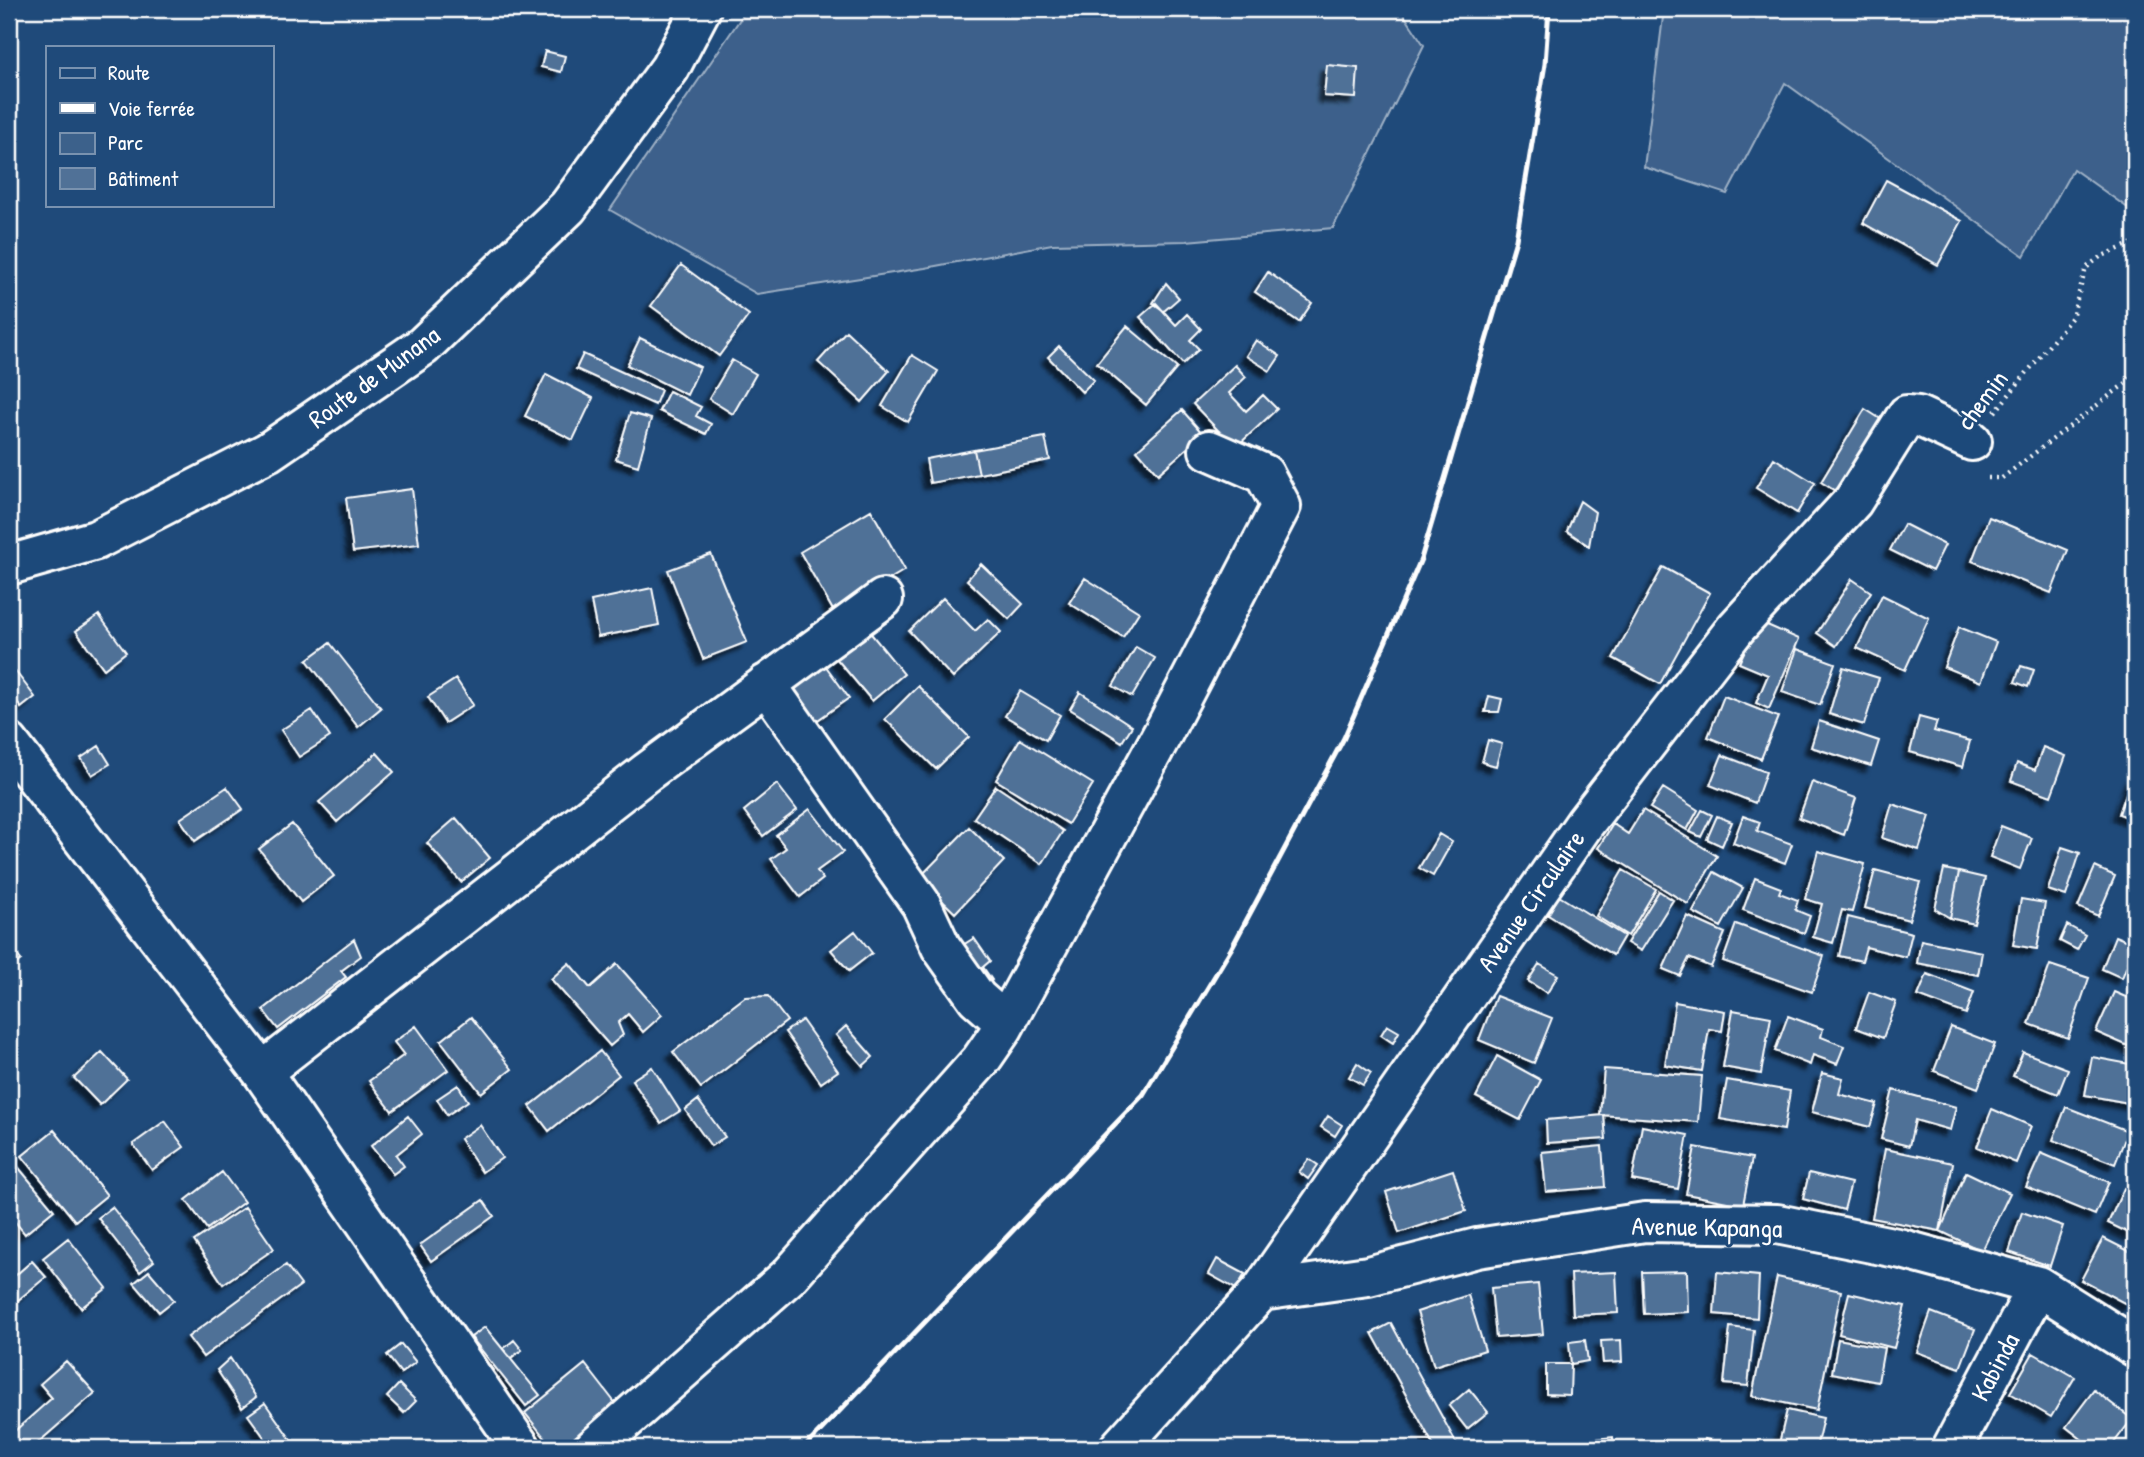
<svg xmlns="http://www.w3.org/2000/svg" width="2144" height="1457" font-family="'Patrick Hand',sans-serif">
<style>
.green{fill:#3c618b;stroke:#9eb0c5;stroke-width:2}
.building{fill:#507197;stroke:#fff;stroke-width:2;filter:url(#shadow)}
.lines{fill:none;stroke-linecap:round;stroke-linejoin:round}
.minor-casing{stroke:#fff;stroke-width:44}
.major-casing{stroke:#fff;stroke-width:44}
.path{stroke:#fff;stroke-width:4.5;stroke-dasharray:2 5;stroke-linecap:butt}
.minor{stroke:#1f4a7a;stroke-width:38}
.major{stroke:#1f4a7a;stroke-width:38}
.rail{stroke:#fff;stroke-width:5}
.labels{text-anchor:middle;stroke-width:6;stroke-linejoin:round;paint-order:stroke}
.street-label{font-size:26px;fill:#fff;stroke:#1f4a7a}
</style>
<defs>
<filter id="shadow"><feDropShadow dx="-6" dy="6" stdDeviation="2" flood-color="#0009"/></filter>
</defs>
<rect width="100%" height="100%" fill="#1f4a7a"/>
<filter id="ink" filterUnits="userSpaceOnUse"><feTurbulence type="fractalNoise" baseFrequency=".0143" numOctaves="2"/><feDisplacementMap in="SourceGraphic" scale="14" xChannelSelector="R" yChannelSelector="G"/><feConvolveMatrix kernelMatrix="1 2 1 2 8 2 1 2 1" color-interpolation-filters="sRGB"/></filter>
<g filter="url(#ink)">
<!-- green -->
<path class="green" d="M747,9H1400L1424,45L1333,228L1186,241L1052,244L925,268L757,294L610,210Z
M1664,9H2135V213L2073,169L2024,256L1785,83L1727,194L1644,167Z"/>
<!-- building -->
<path class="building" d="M545,51L565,56L561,72L541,67Z
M1327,65L1358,68L1356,98L1324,96Z
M1886,180L1962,221L1938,265L1863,223Z
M681,265L749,315L719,356L651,306Z
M1268,272L1312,303L1299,322L1255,292Z
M1166,283L1179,298L1164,311L1153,303Z
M1156,303L1176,325L1187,314L1201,329L1190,340L1199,349L1183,364L1140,317Z
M1127,326L1177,368L1146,405L1097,363Z
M846,331L889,371L862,402L818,362Z
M640,338L700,367L687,395L627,365Z
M1256,340L1280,356L1270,371L1246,356Z
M1059,346L1094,380L1082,392L1048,357Z
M583,354L661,390L655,405L576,369Z
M912,355L938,371L908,422L882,406Z
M732,360L756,374L733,414L709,399Z
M1235,365L1246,377L1229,393L1246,411L1263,395L1277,409L1235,448L1193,404Z
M546,374L593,398L573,440L525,416Z
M669,391L701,407L696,416L711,424L706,434L659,411Z
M1865,409L1890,425L1845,497L1821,482Z
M1182,410L1203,434L1158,474L1137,450Z
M630,413L651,419L638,466L616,459Z
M1045,437L1050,460L979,474L974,450Z
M974,450L979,474L930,483L926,459Z
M1774,458L1815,483L1797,513L1756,488Z
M412,489L419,544L353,552L346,498Z
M1580,501L1595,512L1589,546L1567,531Z
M871,510L905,570L834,612L800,552Z
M1989,517L2068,550L2051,593L1972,561Z
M1904,524L1945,545L1932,571L1890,550Z
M711,554L747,642L703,659L668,570Z
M981,564L1023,604L1009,619L967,580Z
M1663,567L1710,593L1660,684L1613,658Z
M1085,578L1139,612L1123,637L1069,603Z
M1852,579L1871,592L1836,646L1817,633Z
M652,588L659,625L598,637L591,601Z
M1882,595L1929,618L1905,670L1857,648Z
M943,598L975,631L988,619L1001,632L953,678L909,631Z
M99,615L126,652L104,669L76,631Z
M1758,621L1799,639L1769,709L1756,703L1768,675L1739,663Z
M1959,627L1996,642L1981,682L1944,667Z
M868,630L904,674L872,701L836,658Z
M330,643L381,708L358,727L307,660Z
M1136,647L1155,658L1132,697L1113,686Z
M1797,649L1835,663L1820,705L1782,692Z
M817,654L849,698L812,724L780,680Z
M2021,666L2034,670L2028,687L2015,682Z
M12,667L35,697L21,708L9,691V670Z
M1843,667L1879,678L1864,725L1829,714Z
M456,679L473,705L445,723L428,697Z
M918,686L969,737L936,769L885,719Z
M1020,691L1060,715L1046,740L1005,716Z
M1080,692L1132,726L1122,742L1070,709Z
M1489,696L1502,699L1499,712H1485Z
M1724,696L1778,717L1761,759L1708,737Z
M312,710L330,737L299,757L281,730Z
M1919,717L1937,722L1934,731L1970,741L1963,767L1910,752Z
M1819,721L1879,741L1871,766L1811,747Z
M1020,739L1093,784L1068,824L996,780Z
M1488,740L1502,744L1496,766L1482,762Z
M99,746L110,764L92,775L81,758Z
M2043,747L2066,756L2051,796L2011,781L2017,763L2035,770Z
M377,753L394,772L337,822L319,802Z
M1722,755L1766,772L1755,803L1710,785Z
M2132,776L2135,777V820L2119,814Z
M1812,782L1856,798L1844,835L1799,818Z
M777,784L797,810L763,836L744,811Z
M996,786L1063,831L1042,864L974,818Z
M227,787L243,809L195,841L180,819Z
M1663,788L1698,810L1687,830L1650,808Z
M1892,804L1930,816L1919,850L1882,838Z
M810,809L843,852L817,871L823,879L800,897L771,859L786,848L776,835Z
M1643,810L1717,856L1688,904L1598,848L1613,824L1628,834Z
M1702,810L1712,815L1701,837L1690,832Z
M1717,816L1732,822L1722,846L1707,839Z
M1743,816L1760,822L1757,831L1792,844L1785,863L1733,843Z
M456,818L490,858L461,882L427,843Z
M292,824L334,876L301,902L259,849Z
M2001,826L2032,838L2020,869L1990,857Z
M969,827L1004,861L955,913L919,878Z
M1439,834L1452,842L1433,876L1419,868Z
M2062,847L2080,853L2066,896L2048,890Z
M1818,851L1865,864L1852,912L1842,910L1833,943L1813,937L1822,904L1805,899Z
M2095,867L2115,876L2098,916L2078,907Z
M1944,869L1959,872L1950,918L1935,909Z
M1623,870L1656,889L1628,936L1596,916Z
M1875,870L1920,882L1909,920L1865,908Z
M1714,872L1743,888L1721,927L1693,912Z
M1959,872L1985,878L1974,924L1950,918Z
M1755,878L1781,888L1779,893L1798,900L1795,910L1810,916L1804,933L1743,910Z
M1659,891L1673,900L1641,951L1627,943Z
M1559,896L1624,936L1613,955L1548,915Z
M2021,899L2045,903L2037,949L2013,945Z
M1687,916L1725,933L1711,967L1689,958L1680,976L1663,969Z
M1848,917L1912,933L1906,957L1866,947L1862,961L1839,956Z
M1736,924L1824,956L1812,992L1723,961Z
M2067,925L2085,935L2077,950L2060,941Z
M855,931L872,953L849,971L831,950Z
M2115,936L2135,944L2122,978L2102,969Z
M974,938L990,961L983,967L992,980L976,992L963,945Z
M354,939L361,956L341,971L346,977L278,1029L263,1010Z
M1921,940L1982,952L1978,975L1917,963Z
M9,945L21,960L9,969Z
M569,963L590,988L617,964L662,1015L643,1032L628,1014L618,1023L623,1035L610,1046L551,979Z
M1539,964L1558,975L1547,993L1528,981Z
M2050,965L2089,978L2068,1038L2029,1024Z
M1927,974L1974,992L1966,1014L1918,996Z
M1869,992L1896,1002L1883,1038L1856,1028Z
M2114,992L2135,1001V1049L2096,1032Z
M768,996L787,1021L701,1088L673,1052L745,997Z
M1496,996L1552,1018L1534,1063L1479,1040Z
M1675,1002L1725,1011L1722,1031L1709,1029L1702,1071L1665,1065Z
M1733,1010L1771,1017L1761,1074L1723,1067Z
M1788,1016L1823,1029L1821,1037L1844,1046L1837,1064L1813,1055L1810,1065L1775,1051Z
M471,1017L512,1069L481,1093L441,1041Z
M802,1020L838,1071L821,1083L785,1032Z
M1387,1025L1399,1032L1393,1043L1381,1035Z
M416,1026L448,1070L392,1111L369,1081L404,1055L394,1042Z
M846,1026L873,1057L863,1066L836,1035Z
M1951,1027L1995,1044L1978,1088L1934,1071Z
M600,1051L619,1075L549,1131L530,1106Z
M102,1052L127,1079L100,1105L74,1078Z
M2023,1052L2068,1069L2058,1094L2013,1076Z
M1497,1056L1541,1080L1520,1120L1476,1097Z
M2092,1057L2135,1065L2134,1104L2085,1095Z
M1357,1063L1371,1073L1363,1085L1349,1077Z
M652,1067L680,1111L661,1123L632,1080Z
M1604,1069L1702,1076L1698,1122L1600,1115Z
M1822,1073L1843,1078L1839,1094L1877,1104L1870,1127L1812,1112Z
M1727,1080L1790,1091L1784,1130L1720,1119Z
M458,1085L468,1101L447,1115L437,1099Z
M1893,1090L1956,1107L1950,1130L1915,1120L1909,1146L1881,1139Z
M698,1100L725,1137L711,1146L685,1110Z
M2066,1107L2128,1131L2115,1164L2053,1140Z
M1992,1109L2031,1126L2016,1163L1977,1147Z
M1604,1115L1606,1139L1547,1143L1546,1120Z
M408,1116L422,1134L396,1155L404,1166L393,1174L371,1146Z
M1328,1116L1342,1125L1335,1136L1321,1127Z
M165,1121L184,1147L152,1170L133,1144Z
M480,1125L502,1158L482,1172L460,1139Z
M1642,1126L1688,1135L1678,1189L1632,1180Z
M54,1130L107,1195L75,1221L22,1156Z
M1602,1146L1605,1187L1546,1192L1542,1152Z
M1695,1147L1752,1158L1743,1205L1686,1194Z
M1885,1149L1953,1163L1940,1231L1872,1218Z
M2041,1153L2109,1182L2095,1215L2026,1187Z
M9,1156L54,1210L25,1234L9,1214Z
M1309,1159L1318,1165L1308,1179L1299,1172Z
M1453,1170L1466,1211L1399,1233L1386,1192Z
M222,1172L244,1202L207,1229L186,1200Z
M1966,1172L2010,1193L1982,1251L1940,1231Z
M1809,1173L1851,1183L1844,1210L1803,1199Z
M2124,1188L2135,1193V1236L2108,1223Z
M483,1200L494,1216L431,1261L420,1245Z
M112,1207L154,1261L140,1272L98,1218Z
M245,1207L274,1249L223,1284L194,1241Z
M2022,1212L2063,1226L2050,1266L2009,1252Z
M68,1238L107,1288L81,1308L43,1258Z
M2103,1238L2135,1254V1291L2128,1305L2081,1280Z
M1217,1259L1245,1274L1236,1289L1209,1274Z
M32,1261L46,1277L17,1301L9,1292V1281Z
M286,1265L301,1285L203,1357L188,1337Z
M149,1271L174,1300L159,1312L134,1283Z
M1687,1271L1688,1312L1644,1314L1642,1272Z
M1616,1272L1618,1313L1573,1315L1571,1274Z
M1717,1272L1759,1276L1757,1318L1714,1314Z
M1777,1277L1841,1291L1817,1410L1752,1396Z
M1538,1284L1543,1334L1496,1338L1491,1288Z
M1849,1293L1905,1306L1894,1348L1839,1334Z
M1468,1295L1485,1350L1434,1366L1417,1312Z
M1931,1312L1975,1329L1960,1368L1917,1352Z
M1391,1323L1459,1448H1435L1372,1333Z
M485,1327L540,1395L526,1406L471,1337Z
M1730,1327L1754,1330L1748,1386L1724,1384Z
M1838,1339L1884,1348L1878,1382L1832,1373Z
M514,1340L522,1350L511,1358L503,1349Z
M1585,1340L1588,1361L1571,1364L1569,1342Z
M1621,1340L1622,1362L1603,1363L1601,1341Z
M401,1344L416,1362L401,1373L387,1355Z
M2033,1353L2075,1377L2051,1417L2010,1393Z
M230,1358L256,1397L242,1408L217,1370Z
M66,1361L95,1393L32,1448H9V1436L52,1398L40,1384Z
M585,1364L616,1404L561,1448H553L525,1413Z
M1546,1364H1571L1570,1395L1546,1394Z
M399,1384L416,1401L404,1413L387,1397Z
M1469,1389L1488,1412L1467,1429L1449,1406Z
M2094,1390L2132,1419L2110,1448H2093L2066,1427Z
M265,1403L297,1448H272L248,1415Z
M1787,1410L1823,1418L1816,1448H1778Z
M1613,1437L1614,1448H1576L1575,1441Z
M1705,1439L1743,1448H1702Z"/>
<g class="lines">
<!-- minor casing -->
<g class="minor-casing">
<path id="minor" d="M9,743L262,1072L521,1448
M1003,1028L1164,731L1281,506L1264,474L1209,450
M262,1072L647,772L883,599
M1261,1291L1368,1276L1477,1248L1645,1222L1777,1224L1902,1249L2038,1286L2135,1347
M594,1448L789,1276L981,1060L1003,1028L1002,1020L977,998L941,947L921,904L766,684
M1119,1448L1261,1291L1585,823L1736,628L1853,501L1907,415L1918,416L1972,441
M1952,1448L2038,1286"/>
</g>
<!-- major casing -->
<g class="major-casing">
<path id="major" d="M9,565L96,540L268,452L423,346L568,207L670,68L701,9"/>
</g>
<!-- path -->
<path class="path" d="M1995,412L2072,317L2086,268L2100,257L2135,242
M1988,478H2002L2126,383L2135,369"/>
<!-- minor -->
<use href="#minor" class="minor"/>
<!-- major -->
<use href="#major" class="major"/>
<!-- rail -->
<path class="rail" d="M804,1448L1143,1095L1231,949L1344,738L1421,559L1516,240L1545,64L1549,9"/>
</g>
</g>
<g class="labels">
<!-- street labels -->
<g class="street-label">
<text transform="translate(374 377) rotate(-36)" y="9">Route de Munana</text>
<text transform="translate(1982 400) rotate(-53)" y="9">chemin</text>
<text transform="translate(1531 901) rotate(-55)" y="9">Avenue Circulaire</text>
<text transform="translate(1707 1227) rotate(1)" y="9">Avenue Kapanga</text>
<text transform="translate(1995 1367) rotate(-62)" y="9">Kabinda</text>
</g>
</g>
<!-- margin -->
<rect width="2144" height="1457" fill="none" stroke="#1f4a7a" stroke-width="35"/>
<rect x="18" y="18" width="2109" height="1422" fill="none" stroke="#fff" stroke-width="2.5" filter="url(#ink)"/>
<!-- legend -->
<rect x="46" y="46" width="228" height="161" fill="#1f4a7a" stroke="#7992af" stroke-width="2"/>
<rect x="60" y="68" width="35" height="10" fill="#1f4a7a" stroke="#7992af" stroke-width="2"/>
<text x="108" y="80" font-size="21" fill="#ffffff">Route</text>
<rect x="60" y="103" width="35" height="10" fill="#ffffff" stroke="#7992af" stroke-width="2"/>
<text x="108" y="116" font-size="21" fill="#ffffff">Voie ferrée</text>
<rect x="60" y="133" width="35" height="21" fill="#3c618b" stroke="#7992af" stroke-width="2"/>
<text x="108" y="150" font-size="21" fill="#ffffff">Parc</text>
<rect x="60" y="168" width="35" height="21" fill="#507197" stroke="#7992af" stroke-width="2"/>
<text x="108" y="186" font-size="21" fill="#ffffff">Bâtiment</text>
</svg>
